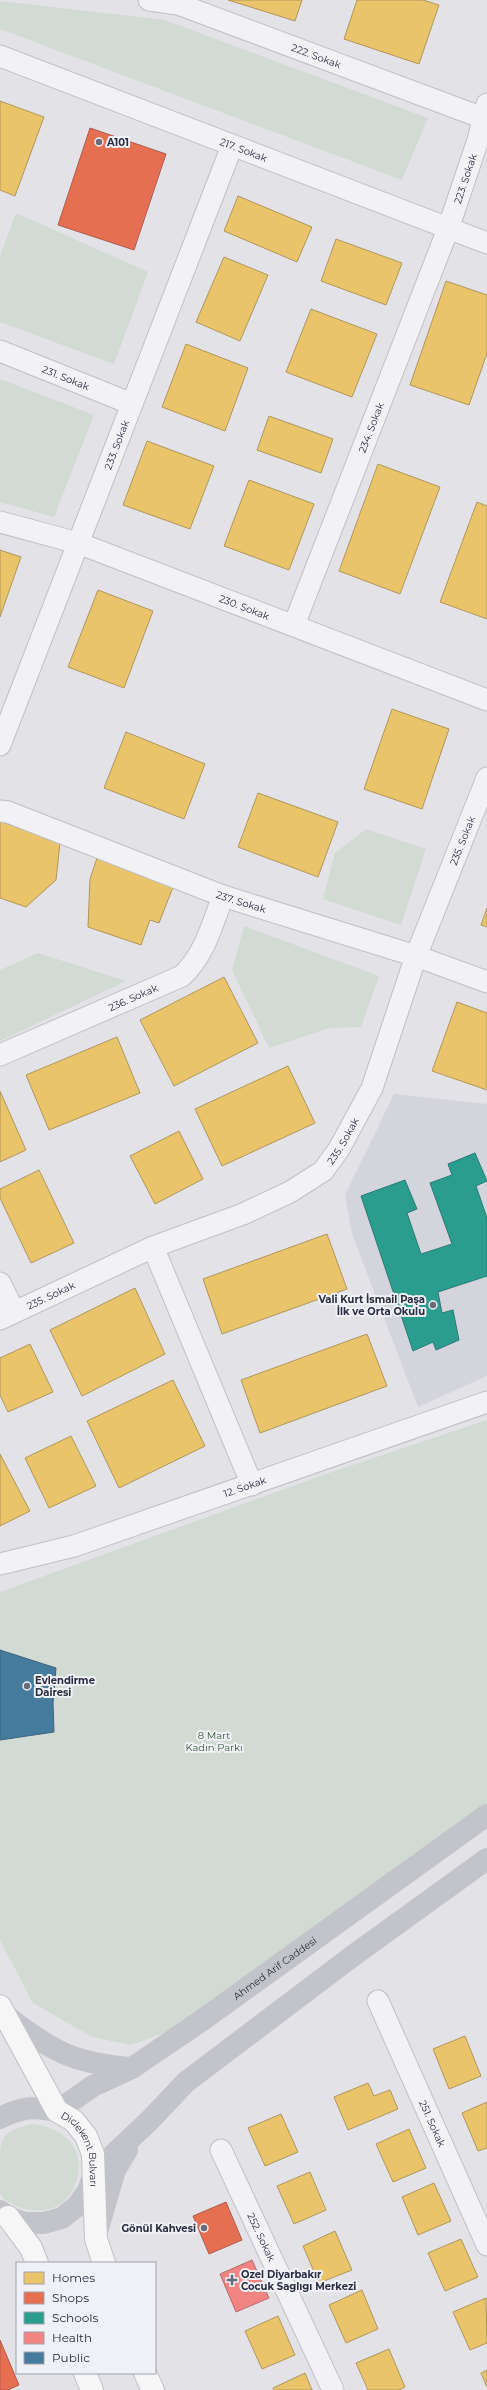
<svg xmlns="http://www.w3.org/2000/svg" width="487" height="2390" font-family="Montserrat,sans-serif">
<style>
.built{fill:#d3d4dc}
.green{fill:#d1dad3}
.homes{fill:#e9c46a;stroke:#b0965d}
.shops{fill:#e76f51;stroke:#ae5b4c}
.schools{fill:#2a9d8f;stroke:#2a7b77}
.health{fill:#f28482;stroke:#b66a6e}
.public{fill:#457b9d;stroke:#3d6381}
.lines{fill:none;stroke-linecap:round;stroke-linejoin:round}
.minor-casing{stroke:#c0c0c4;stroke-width:23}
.primary-casing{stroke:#bfc0c5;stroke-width:24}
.minor{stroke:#f2f2f4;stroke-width:21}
.secondary{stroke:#c3c4c9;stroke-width:22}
.primary{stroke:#f6f6f6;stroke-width:22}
.poi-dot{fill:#6b6c7a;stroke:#f0f1f6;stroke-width:1.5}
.labels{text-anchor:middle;stroke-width:4;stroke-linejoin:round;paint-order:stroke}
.street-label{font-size:10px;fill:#2a2c40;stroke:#f0f1f6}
.poi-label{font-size:10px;font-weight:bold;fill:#2a2c40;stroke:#f0f1f6;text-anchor:start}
.park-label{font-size:10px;fill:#385b3b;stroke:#f0f1f6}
</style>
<rect width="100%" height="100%" fill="#e3e3e7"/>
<!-- built -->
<path class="built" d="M394,1094L487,1104V1376L418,1407L352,1234L345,1195Z"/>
<!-- green -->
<path class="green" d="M0,1L165,20L428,118L402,180L0,29Z
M16,213L148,272L114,364L0,322V256Z
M0,379L94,415L54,517L0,502Z
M366,829L426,849L401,925L323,899L335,853Z
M244,926L379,976L361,1027L329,1028L269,1048L232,970Z
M38,953L126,981L0,1041V970Z
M487,1420V1807L174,2029L131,2045L92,2037L33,2003L0,1940V1592L326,1474Z
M32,2124C69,2128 91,2156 72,2191C60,2214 30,2215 11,2203C7,2201 1,2197 0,2193C0,2186 0,2175 0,2168C0,2138 0,2132 32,2124Z"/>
<!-- homes -->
<path class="homes" d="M228,0H302L295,21Z
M357,0H423L439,5L419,64L344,39Z
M0,101L44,117L15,196L0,190Z
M238,196L312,227L297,262L224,231Z
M336,239L402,263L386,305L321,281Z
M224,257L268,275L240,341L196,322Z
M446,281L487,295V353L469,405L410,385Z
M311,309L377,334L352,397L286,372Z
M186,344L248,368L225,431L162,407Z
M269,416L333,439L321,473L257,450Z
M147,441L214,466L190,529L123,505Z
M378,464L440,487L400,594L339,571Z
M249,480L314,504L289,570L224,546Z
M477,502L487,506V619L440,602Z
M0,550L21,557L0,617Z
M98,590L153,611L124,688L68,667Z
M392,709L449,729L422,809L364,789Z
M126,732L205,764L184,819L104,788Z
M258,793L338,822L318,877L238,847Z
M0,821L60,843L56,880L26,907L0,898Z
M97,858L173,887L159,923L150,920L141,945L88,927L90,879Z
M487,908V927L481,925Z
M224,977L258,1043L174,1086L140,1020Z
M457,1002L487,1013V1090L432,1071Z
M117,1037L140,1093L49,1130L26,1075Z
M288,1066L315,1123L222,1166L195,1109Z
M0,1091L26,1150L0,1162Z
M179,1131L203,1179L155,1204L130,1156Z
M39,1170L74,1243L31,1263L0,1198V1189Z
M327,1234L347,1289L222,1334L203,1279Z
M135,1288L165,1354L82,1396L50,1330Z
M367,1334L387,1386L260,1433L241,1380Z
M30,1344L53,1392L8,1412L0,1395V1358Z
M173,1380L205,1446L119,1488L87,1421Z
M71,1436L96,1486L49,1508L25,1458Z
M0,1454L30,1511L0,1526Z
M465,2036L481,2076L449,2089L433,2049Z
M368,2083L374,2096L390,2090L398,2109L348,2130L334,2097Z
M487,2102V2148L478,2151L462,2113Z
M281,2114L298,2152L265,2166L248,2128Z
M409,2129L426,2168L393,2182L376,2144Z
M310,2172L326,2210L294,2224L277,2186Z
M434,2183L451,2221L418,2235L402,2197Z
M335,2231L352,2270L319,2283L303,2246Z
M461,2239L478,2277L445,2291L428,2253Z
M362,2290L378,2329L346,2343L329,2305Z
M486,2298L487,2343L470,2350L453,2312Z
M278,2316L295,2355L262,2369L245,2331Z
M389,2349L405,2387L399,2390H368L356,2363Z
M487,2370V2387L481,2373Z
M305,2373L312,2390H274L273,2388Z"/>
<!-- shops -->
<path class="shops" d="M90,128L166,154L134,250L58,225Z
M226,2202L242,2240L209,2254L193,2216Z
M0,2340L19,2385L8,2390H0Z"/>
<!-- schools -->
<path class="schools" d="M475,1153L487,1181L476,1186L487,1218V1276L438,1292L442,1313L453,1310L459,1340L436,1350L433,1342L413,1351L361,1196L405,1180L417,1209L407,1213L421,1254L452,1244L430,1183L452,1175L448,1164Z"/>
<!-- health -->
<path class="health" d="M252,2260L269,2298L236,2312L220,2274Z"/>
<!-- public -->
<path class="public" d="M0,1650L56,1668L53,1703L54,1732L0,1740Z"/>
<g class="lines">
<!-- minor casing -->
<g class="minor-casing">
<g id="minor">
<path id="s1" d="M149,0L178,4L483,118"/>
<path id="s2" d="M0,56L487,243"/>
<path id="s3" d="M0,351L132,404"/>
<path id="s4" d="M0,522L78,543L487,700"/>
<path id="s5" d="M294,625L448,229L478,140L487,104"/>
<path id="s6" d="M0,745L232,146"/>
<path id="s7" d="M0,811L8,812L223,896L416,956L487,982"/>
<path id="s8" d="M0,1055L182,976C205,954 212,925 223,896"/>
<path d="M153,1247L252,1485"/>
<path d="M0,1283L14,1311"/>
<path id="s9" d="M0,1319L153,1247L243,1214L290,1192L323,1171L339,1149L372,1088L416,956L487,778"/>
<path id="s10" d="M0,1564L74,1546L487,1402"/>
<path id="s11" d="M378,2001L487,2245"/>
<path id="s12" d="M221,2150L333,2390"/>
</g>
</g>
<!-- primary casing -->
<g class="primary-casing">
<g id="primary">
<path id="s14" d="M0,2006L57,2111L74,2121L86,2136L93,2154L96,2239L104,2263"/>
<path d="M8,2217L31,2248L37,2263"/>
<path d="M85,2373L92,2390"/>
<path d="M145,2373L153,2390"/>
</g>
</g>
<!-- minor -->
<use href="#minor" class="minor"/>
<!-- secondary -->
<g class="secondary">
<path d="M6,2016C52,2051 72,2063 131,2068"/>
<path id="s13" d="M0,2118C22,2107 33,2106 57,2111L93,2086L132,2068L201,2021L487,1815"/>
<path d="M0,2211L8,2217L25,2223H44L62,2218L77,2206L88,2191L94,2173L150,2120L186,2082L354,1955L487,1859"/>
<path d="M98,2228L115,2170L127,2150"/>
</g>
<!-- primary -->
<use href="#primary" class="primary"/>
</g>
<!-- markers -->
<g class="poi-dot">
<circle cx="99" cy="142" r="4"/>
<circle cx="433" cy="1305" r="4"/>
<circle cx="27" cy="1686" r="4"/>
<circle cx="204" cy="2228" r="4"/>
<path d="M230 2274h4v4h4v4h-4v4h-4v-4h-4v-4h4z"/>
</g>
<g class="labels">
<!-- street labels -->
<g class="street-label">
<text dy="4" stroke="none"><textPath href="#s1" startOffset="177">222. Sokak</textPath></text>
<text dy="4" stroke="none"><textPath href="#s2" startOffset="261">217. Sokak</textPath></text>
<text dy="4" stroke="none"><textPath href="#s5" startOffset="478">223. Sokak</textPath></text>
<text dy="4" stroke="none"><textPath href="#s3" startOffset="71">231. Sokak</textPath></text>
<text dy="4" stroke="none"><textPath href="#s5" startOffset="212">234. Sokak</textPath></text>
<text dy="4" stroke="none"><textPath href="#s6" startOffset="322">233. Sokak</textPath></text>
<text dy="4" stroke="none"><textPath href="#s4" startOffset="259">230. Sokak</textPath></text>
<text dy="4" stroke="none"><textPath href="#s9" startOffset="716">235. Sokak</textPath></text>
<text dy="4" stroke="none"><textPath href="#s7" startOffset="258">237. Sokak</textPath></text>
<text dy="4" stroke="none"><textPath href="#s8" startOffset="145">236. Sokak</textPath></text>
<text dy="4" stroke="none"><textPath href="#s9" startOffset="392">235. Sokak</textPath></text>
<text dy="4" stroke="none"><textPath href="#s9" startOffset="56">235. Sokak</textPath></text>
<text dy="4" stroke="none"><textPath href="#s10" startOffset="257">12. Sokak</textPath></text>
<text dy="4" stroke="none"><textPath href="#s13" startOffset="320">Ahmed Arif Caddesi</textPath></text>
<text dy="4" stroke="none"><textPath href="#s11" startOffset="134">251. Sokak</textPath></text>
<text dy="4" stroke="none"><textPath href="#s14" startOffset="168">Diclekent Bulvarı</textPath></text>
<text dy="4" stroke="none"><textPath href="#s12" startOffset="96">252. Sokak</textPath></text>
</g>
<!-- poi labels -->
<g class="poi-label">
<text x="107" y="146">A101</text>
<text x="425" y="1303" text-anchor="end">Vali Kurt İsmail Paşa<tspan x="425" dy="12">İlk ve Orta Okulu</tspan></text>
<text x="35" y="1684">Evlendirme<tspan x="35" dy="12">Dairesi</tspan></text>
<text x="196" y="2232" text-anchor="end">Gönül Kahvesi</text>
<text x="241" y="2278">Ozel Diyarbakır<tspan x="241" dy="12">Cocuk Saglıgı Merkezi</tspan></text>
</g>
<!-- park labels -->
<g class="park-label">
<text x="214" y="1739">8 Mart<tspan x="214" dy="12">Kadın Parkı</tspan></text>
</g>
</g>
<!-- legend -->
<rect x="16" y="2262" width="140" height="112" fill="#f0f1f6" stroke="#a1a2ad"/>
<rect x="24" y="2272" width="20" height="12" fill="#e9c46a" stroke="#a1a2ad"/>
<text x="52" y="2282" font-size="12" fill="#2a2c40">Homes</text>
<rect x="24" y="2292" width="20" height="12" fill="#e76f51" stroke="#a1a2ad"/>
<text x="52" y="2302" font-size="12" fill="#2a2c40">Shops</text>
<rect x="24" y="2312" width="20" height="12" fill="#2a9d8f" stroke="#a1a2ad"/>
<text x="52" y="2322" font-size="12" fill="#2a2c40">Schools</text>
<rect x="24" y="2332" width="20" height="12" fill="#f28482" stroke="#a1a2ad"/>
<text x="52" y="2342" font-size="12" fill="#2a2c40">Health</text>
<rect x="24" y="2352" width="20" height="12" fill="#457b9d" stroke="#a1a2ad"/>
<text x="52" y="2362" font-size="12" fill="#2a2c40">Public</text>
</svg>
